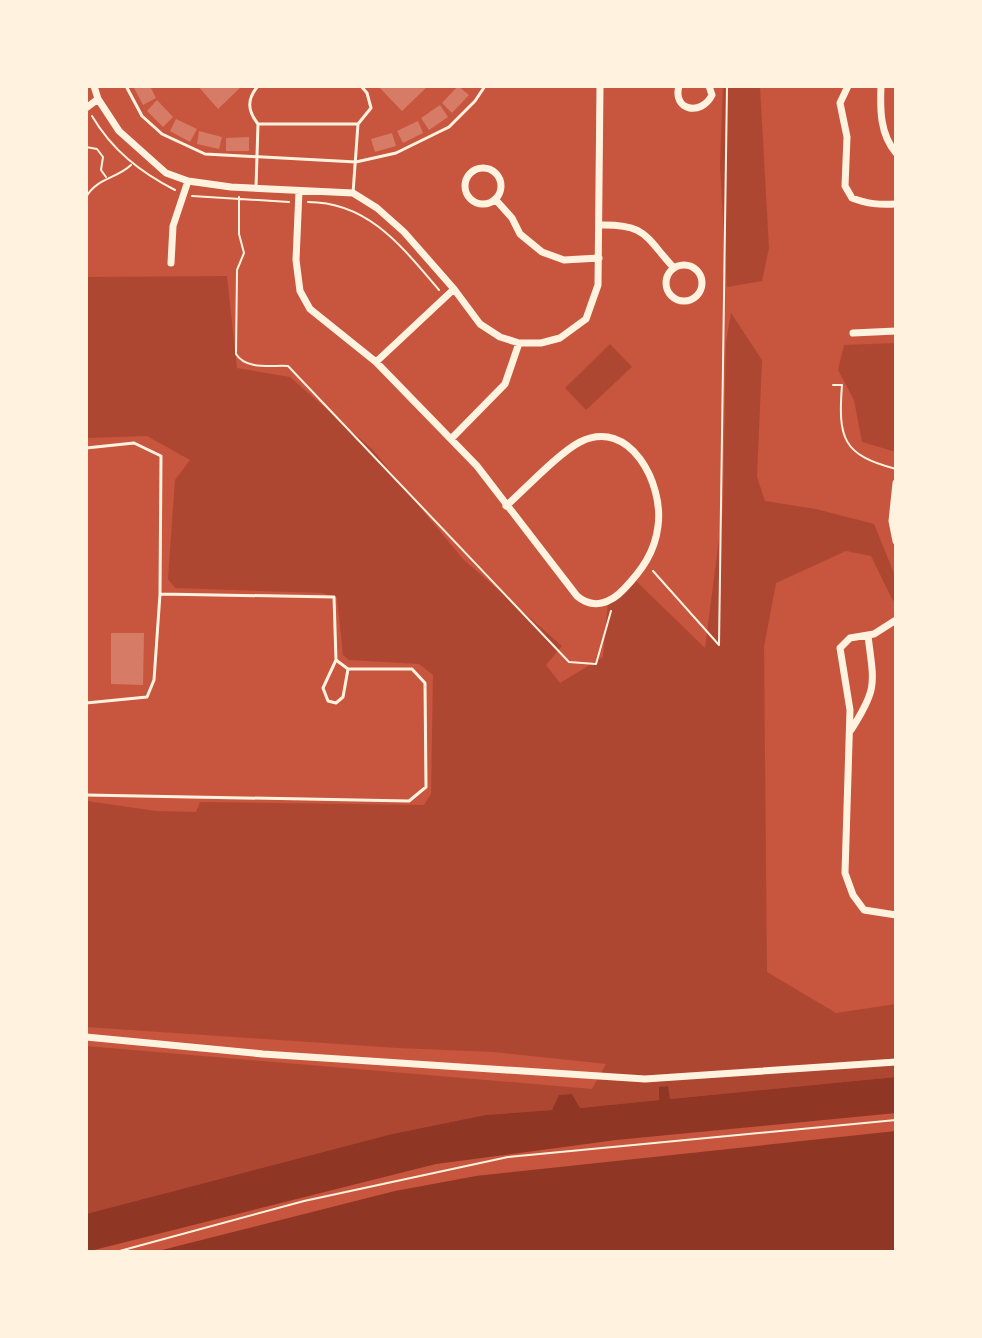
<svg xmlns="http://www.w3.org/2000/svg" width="982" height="1338" font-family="Roboto,sans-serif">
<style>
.green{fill:#ae4732}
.water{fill:#8f3625}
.building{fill:#d67c66}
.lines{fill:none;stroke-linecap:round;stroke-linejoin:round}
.path{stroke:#fff3e0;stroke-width:2}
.service{stroke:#fff3e0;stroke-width:3}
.minor{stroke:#fff3e0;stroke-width:7}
</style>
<rect width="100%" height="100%" fill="#c8553d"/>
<!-- green -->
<path class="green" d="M723,86H760L769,248L762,281L727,287L720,165Z
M227,276L237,368L290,377L372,449L463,559L562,646L546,665L560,683L603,657L608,601L634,579L705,648L723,508L726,342L731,313L762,360L757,477L765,501L816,509L874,524L896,578V599L893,601L871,556L846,551L776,583L764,647L767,972L836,1013L896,1004V1077L670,1099L667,1086L659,1100L580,1108L572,1094L553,1110L485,1115L392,1134L86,1214V1046L592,1089L606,1064L494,1052L398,1048L86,1027L87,801L156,811L196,812L200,802L424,805L431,794L433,675L419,664L349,660L343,655L337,598L322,593L175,588L168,579L175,480L190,460L147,436L86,438V277Z
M896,343V452L862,442L854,400L838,370L844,345Z
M610,344L632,367L586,410L565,388Z"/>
<!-- water -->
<path class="water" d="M896,1077V1113L616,1140L436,1164L86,1252V1214L392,1134L485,1115L552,1110L559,1095L572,1094L580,1108L659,1100V1087L668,1086L670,1099Z
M896,1131V1252H154L395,1191L476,1176Z"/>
<!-- building -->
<path class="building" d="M133,86H150L156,98L143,105Z
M198,86H242L218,109Z
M378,86H428L402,111Z
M458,86L469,95L452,113L442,103Z
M157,100L173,117L163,127L147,111Z
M440,105L448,117L429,130L421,118Z
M176,119L197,129L190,142L170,131Z
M418,121L423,133L403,143L397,131Z
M199,131L222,137L219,149L197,144Z
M392,133L396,146L375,152L371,139Z
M249,137V151H226V138Z
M111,633H144L143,685L111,684Z"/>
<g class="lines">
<!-- path -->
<path class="path" d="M92,116C112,150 140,172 175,190
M86,147L97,149L103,157L101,170L106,177
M192,196L289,202
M86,197C97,178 116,179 131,165
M239,197V234L244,253L237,270L236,354C246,370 271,365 288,366L569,662L596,664L611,611
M308,202C369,202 403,248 439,290
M833,385H842C838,438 842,455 896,469
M653,571L719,645L727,86
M116,1252L304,1201L508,1157L896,1120"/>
<!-- service -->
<path class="service" d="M126,86L142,116L162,134L205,154L356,162L396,153L449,127L475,101L485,86
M258,124C247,110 247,99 258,86
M358,124L371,108L367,93L361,86
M256,187L258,124H358L353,193
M86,448L134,443L161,456L160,594L334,597L336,660L348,669H412L425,683L426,787L409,801L86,795
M336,660L323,688L328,701L336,703L343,697L348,669
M86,703L147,697L154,680L160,594"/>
<!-- minor -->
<path class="minor" d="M94,86L98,99L119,131L166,173L188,181L231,187L353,193L377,208L404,232L454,289L480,324L500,337L519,343H541L560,338L586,319L598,285L600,86
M679,86C672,110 701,117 712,95L709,86
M848,86L840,103L847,137L845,186L852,198C868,204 879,205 896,204
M881,86C880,110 880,134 896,153
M86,108L98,99
M465 186a18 18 0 1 1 36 0a18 18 0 1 1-36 0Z
M299,191L296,260L300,291L310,309L376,362L477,466L577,596C593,610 611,603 624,589C642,570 655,552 658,526C664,484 630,417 580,442C560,452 525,489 506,506
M495,199L512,218L520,234L542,252L564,260L599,258
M599,225C646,224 644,235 673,267
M171,263L173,226L188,181
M666 283a18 18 0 1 1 36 0a18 18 0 1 1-36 0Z
M853,333L896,331
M376,362L454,289
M451,439L505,384L519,343
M896,483L892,521L896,541
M896,620L874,634L850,638L840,648L850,710L845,873L853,895L864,910L896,915
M851,730C878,688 874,684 868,636
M86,1037L263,1054L645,1079L896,1062"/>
</g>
<!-- border -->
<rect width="982" height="1338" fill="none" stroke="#fff3e0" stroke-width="176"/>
</svg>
